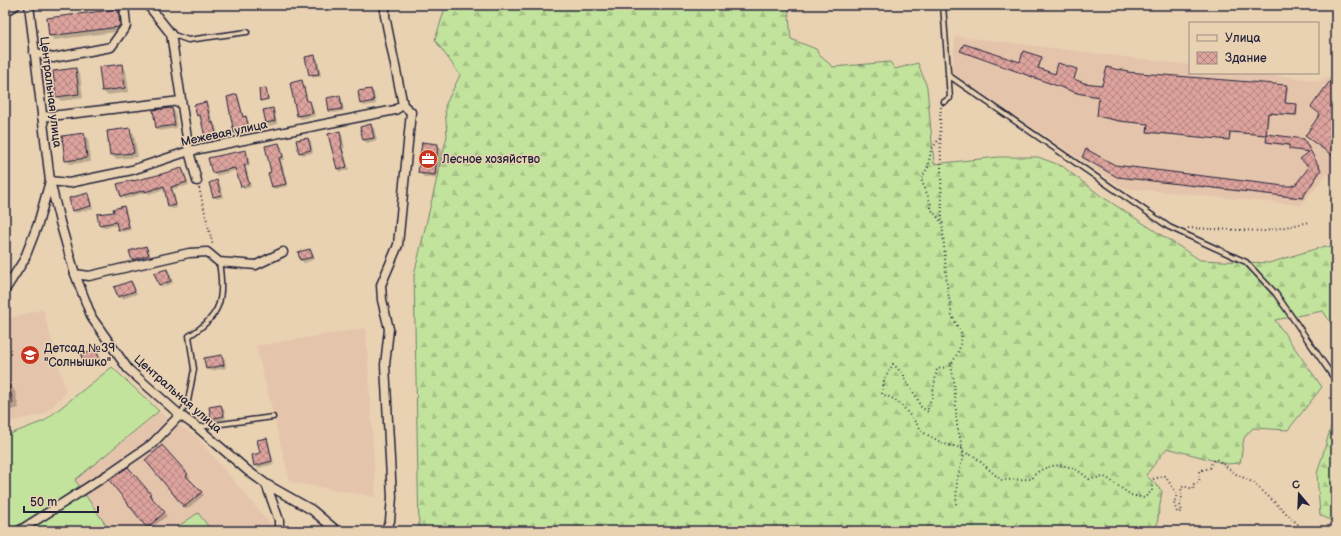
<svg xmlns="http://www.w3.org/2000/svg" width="1341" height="536" font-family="'Balsamiq Sans',sans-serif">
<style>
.built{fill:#e5c4ac}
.forest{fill:url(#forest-firs);stroke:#72826c}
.garden{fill:#c2e39c;stroke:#72826c}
.shadow{fill:#0003}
.building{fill:url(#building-cross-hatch);stroke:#22223b}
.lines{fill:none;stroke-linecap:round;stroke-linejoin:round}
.lane-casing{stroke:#22223b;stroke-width:7}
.street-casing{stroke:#22223b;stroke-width:11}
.path{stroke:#22223b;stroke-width:2;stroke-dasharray:1 3;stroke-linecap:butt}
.lane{stroke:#e9d2b2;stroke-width:4}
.street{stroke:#e9d2b2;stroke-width:8}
.labels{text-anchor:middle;stroke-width:3;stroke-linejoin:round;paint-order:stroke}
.street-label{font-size:12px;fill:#22223b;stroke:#e9d2b2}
.poi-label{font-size:12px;fill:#22223b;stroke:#e9d2b2;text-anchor:start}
</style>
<defs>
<pattern id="forest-firs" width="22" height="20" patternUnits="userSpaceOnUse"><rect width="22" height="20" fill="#c2e39c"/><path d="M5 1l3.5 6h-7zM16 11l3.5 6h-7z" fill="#a6c287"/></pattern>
<pattern id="building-cross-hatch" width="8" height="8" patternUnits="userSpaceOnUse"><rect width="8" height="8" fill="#dda39d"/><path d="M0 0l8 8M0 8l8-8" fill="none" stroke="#b38481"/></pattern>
</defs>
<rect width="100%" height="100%" fill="#e9d2b2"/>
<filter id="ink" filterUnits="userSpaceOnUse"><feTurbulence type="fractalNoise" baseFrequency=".025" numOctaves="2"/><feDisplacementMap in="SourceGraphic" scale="8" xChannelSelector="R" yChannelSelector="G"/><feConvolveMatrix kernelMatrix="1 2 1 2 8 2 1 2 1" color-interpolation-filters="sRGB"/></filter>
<g filter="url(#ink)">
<!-- built -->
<path class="built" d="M955,36L1190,65V73H1257L1319,81L1336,73V179L1327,174L1301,205L1123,188L952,73Z
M43,309L66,392L45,414L5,423V319Z
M366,328L376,497L290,482L256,346Z
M159,412L196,436L272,526L264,531H212L198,513L171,531H110L75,480Z"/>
<!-- forest -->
<path class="forest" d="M446,5H788L791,39L816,49L819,55L833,67L890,62L895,69L918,63L927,87L934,164L998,157H1038L1062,166L1101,196L1200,260L1269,263L1325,246L1336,250V331L1323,311L1275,320L1322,387L1288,430L1253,428L1244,438L1240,463L1227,464L1167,448L1146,475L1162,491L1156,531H419L414,275L447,136L445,106L460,75L435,40Z
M1336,410V523L1320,515L1317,474Z"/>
<!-- garden -->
<path class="garden" d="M112,367L159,411L75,480L110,531H5V436L44,421Z
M198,513L212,531H171Z"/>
<!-- shadow -->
<path class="shadow" d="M118,10L122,15L123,31L54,40L50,35Z
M963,52L1020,63L1041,58L1042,59L1039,69L1056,75L1076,69L1077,71L1074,81L1084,84L1103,86L1127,72L1129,73L1286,86L1288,87L1286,105H1296L1298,107L1297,116L1269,114L1267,135L1305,141L1321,172L1303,199L1119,177L1084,158L1115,166L1291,187L1297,185L1310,167V153L1291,149L1290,146L1268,143L1267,142L1268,136L1231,132L1230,140L1150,133L1148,132L1149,124L1121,122L1099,117L1098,116L1100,98L1079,94Z
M315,56L318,59L321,76L313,78L310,75L307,58Z
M122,65L126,70L129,92L107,95L103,91Z
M75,69L80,74L83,98L61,101L57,96Z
M301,81L304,84L308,102H310L312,105L315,116L301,119L298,116L291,84Z
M266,89L269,100L262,101L261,100Z
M371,90L374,92L376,104L364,106L361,103Z
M237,95L239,98L244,118L248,120L251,132L238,135L235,132Z
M339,97L342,99L344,111L333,113L330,111Z
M206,103L209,106L213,124L216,126L218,136L209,139L206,136L201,118L198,116Z
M172,109L175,111L177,128L159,131L156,128Z
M272,109L275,112L277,124L269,126L266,123Z
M371,126L374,128L377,140L367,143L364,140L361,128Z
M130,129L134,134L138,157L116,159L111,155L108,132Z
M339,133L342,135L345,148H343L349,170L340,172L338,169Z
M84,134L88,138L91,162L70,164L66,160Z
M308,139L311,141L313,153L303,155L300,153L298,141Z
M279,144L282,147L285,160H281L288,186L275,189L273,187L272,173Z
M438,145L442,150L439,179L424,177L419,173Z
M246,151L248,154L250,166L246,167L251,187L244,189L242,186L237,170L216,176L213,173L210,159Z
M182,169L184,171L189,185L173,189L177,208L172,209L169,206L165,189L149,194L147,192L125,199L122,196L134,182Z
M217,181L220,184L224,197L217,199L214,197Z
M88,194L90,197L93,209L76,213L73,210Z
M124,207L126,210L131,230L122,232L119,230L118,225L103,228L100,225L99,215L115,212Z
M146,247L149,250L151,258L136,263L133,260L131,252Z
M310,250L313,252L315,259L304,263L301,260L299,253Z
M167,270L170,273L173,283L162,287L159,285Z
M131,282L134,285L137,294L122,299L119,297L115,288Z
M96,351L99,354L102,363L88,368L86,365Z
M222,356L225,359L226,368L210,371L207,368Z
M9,385L15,391L19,408L5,412V386Z
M221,406L224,409L226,419L215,421L212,418Z
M266,439L269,442L274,464L258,468L255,465Z
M165,449L190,477L188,479L204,495L187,509L184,507Z
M139,483L153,497L151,498L167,516L150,529L148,527Z
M54,527L57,531H47Z"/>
<!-- building -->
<path class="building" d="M118,9L120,25L119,27L49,36L47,18Z
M964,44L1020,62L1023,51L1042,57L1038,68L1055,74L1058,63L1077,69L1074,79L1084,83L1102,85L1107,67L1119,70V69L1128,71L1127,72L1287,85L1285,103L1297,104L1296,115L1268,113L1266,135L1230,132L1229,140L1147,132L1148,124L1119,121L1097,116L1099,97L1077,93L960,51Z
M315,55L319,74L309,75L305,57Z
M122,64L125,88L102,91L99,67Z
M76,68L79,94L56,97L53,71Z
M1336,73V158L1305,136L1320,114L1311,107Z
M302,80L307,101H310L313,113L297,116L290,83Z
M266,88L268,99L260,101L259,89Z
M371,89L374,101L360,104L358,91Z
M237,94L243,117L246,116L249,129L234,133L227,97Z
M340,95L342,109L329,111L327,98Z
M206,102L211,123L213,122L216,134L205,137L200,115L197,116L194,105Z
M172,108L175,125L156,128L153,110Z
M273,108L275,121L266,123L263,110Z
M371,124L374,138L363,140L360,127Z
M130,128L134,153L110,155L107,131Z
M340,131L342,145L341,146L347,167L337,169L328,134Z
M84,133L87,158L65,161L62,136Z
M1267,134L1304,139L1321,170L1302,198L1117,177L1082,157L1086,149L1115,165L1284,186H1291L1296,184L1309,167L1300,159L1309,152L1289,149V145L1266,142Z
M308,138L311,150L299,153L296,140Z
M422,142L438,144L435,175L418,173Z
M279,143L283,157L279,158L286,184L272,187L268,173L271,172L265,146Z
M246,150L248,164L244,165L249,184L241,187L235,168L212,173L208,158Z
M182,168L187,182L171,187L176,205L168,207L164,186L145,192V190L121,197L117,184L133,180V181L158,175Z
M217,180L221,195L213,197L209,183Z
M88,193L91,206L72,211L69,198Z
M124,206L129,228L118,230L116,222L99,225L97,214L114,212L113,209Z
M146,246L149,255L132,260L129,251Z
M310,249L313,257L300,260L298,252Z
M167,269L171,281L159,285L154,273Z
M131,281L135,291L118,297L114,287Z
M96,350L100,361L85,366L81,355Z
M222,355L224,365L206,369L204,358Z
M5,380H8L13,403L5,405Z
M221,405L224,416L211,419L209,407Z
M267,438L272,461L254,466L252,455L260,453L257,440Z
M162,445L188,474L186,476L202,492L184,507L145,460Z
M128,467L151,494L149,495L165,512L147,528L109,480Z"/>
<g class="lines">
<!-- lane casing -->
<g class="lane-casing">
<path id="lane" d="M943,5L950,98L944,102
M171,34L188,40L247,32
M948,75L1169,227L1246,262L1276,294L1336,381
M180,415L188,401L194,369L189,336C221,316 225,299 219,262
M199,427L273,417"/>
</g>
<!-- street casing -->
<g class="street-casing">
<path id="street" d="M29,5L50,181L60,222L75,274L92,318L128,369L180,415L197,427L248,471L266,484L312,510L337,531
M148,5L171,34L189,151L197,181
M385,5V16L403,105L411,112L398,245L381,285L382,300L389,329L385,365L392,497L390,521L385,531
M5,12L16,5
M34,52L53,58L111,47L126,26L124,5
M42,117L181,101
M75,274L89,276L189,253L207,252L219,262L256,265L283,252
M5,290L24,260L38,224L50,181L69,183L132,170L189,151L395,110L403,105
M266,484L279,520V531
M19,531L107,475L152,444L180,415"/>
</g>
<!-- path -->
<path class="path" d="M941,107L940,117L942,219L947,286L952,316L962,335L959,351L951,365L954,381L957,425L964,455L957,479L956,506
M940,138L931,150L928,167L921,179L931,204V209L943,224
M199,188L213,246
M1188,228L1265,231L1310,222
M951,364L947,367L937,369L932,398L928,405V412L920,406L917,398L904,378V375L893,364L884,380L882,394L894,399L904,408L924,433L944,444L962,448
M963,452L974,456L1001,480L1032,479C1034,474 1039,471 1043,469C1061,461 1075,467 1089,479L1104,477L1107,478L1131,495L1144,498L1152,491V484L1153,479L1165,476L1177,494L1174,503L1176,510L1178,513L1182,511L1180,505L1182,497L1181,488L1184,486L1193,489L1194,484L1198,483L1200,478L1199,472L1202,470L1210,468L1212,462L1216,459L1236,474L1254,483L1305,531"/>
<!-- lane -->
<use href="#lane" class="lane"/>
<!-- street -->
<use href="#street" class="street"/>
</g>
</g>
<!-- icons -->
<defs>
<g id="office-disc" transform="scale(1)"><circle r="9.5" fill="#c8321e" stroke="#e9d2b2"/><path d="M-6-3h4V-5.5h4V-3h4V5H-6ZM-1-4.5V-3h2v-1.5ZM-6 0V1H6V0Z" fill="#fff"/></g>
<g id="school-disc" transform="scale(1)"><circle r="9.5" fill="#c8321e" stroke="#e9d2b2"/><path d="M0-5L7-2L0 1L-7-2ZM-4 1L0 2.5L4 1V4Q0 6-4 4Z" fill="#fff"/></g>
</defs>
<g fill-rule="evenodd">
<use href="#office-disc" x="428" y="159"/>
<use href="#school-disc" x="30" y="355"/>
</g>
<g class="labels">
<!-- street labels -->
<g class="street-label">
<text transform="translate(51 92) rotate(83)" y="4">Центральная улица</text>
<text transform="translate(224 133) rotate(-12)" y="4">Межевая улица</text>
<text transform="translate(178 394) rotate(41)" y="4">Центральная улица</text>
</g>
<!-- poi labels -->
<g class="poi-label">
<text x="442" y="163">Лесное хозяйство</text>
<text x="44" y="352">Детсад №39<tspan x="44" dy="14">"Солнышко"</tspan></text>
</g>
</g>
<!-- margin -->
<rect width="1341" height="536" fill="none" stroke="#e9d2b2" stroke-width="20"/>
<rect x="10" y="10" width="1321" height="516" fill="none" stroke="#22223b" stroke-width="1.5" filter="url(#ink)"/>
<!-- legend -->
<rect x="1189" y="22" width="130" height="52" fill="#e9d2b2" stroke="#998c82"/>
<rect x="1197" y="35" width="20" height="6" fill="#e9d2b2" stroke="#998c82"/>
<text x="1225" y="42" font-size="12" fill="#22223b">Улица</text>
<rect x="1197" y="52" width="20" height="12" fill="url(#building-cross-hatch)" stroke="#998c82"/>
<text x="1225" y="62" font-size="12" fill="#22223b">Здание</text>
<!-- north arrow -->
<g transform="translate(1299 494) rotate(341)" stroke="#e9d2b2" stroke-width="3" paint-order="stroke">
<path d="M0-3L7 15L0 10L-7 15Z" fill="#22223b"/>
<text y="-6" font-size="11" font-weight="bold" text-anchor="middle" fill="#22223b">С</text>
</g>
<!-- scale -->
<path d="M24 506v6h74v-6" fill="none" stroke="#22223b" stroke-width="2"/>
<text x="30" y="506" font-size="12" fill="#22223b" stroke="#e9d2b2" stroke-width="3" paint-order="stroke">50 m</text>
</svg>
